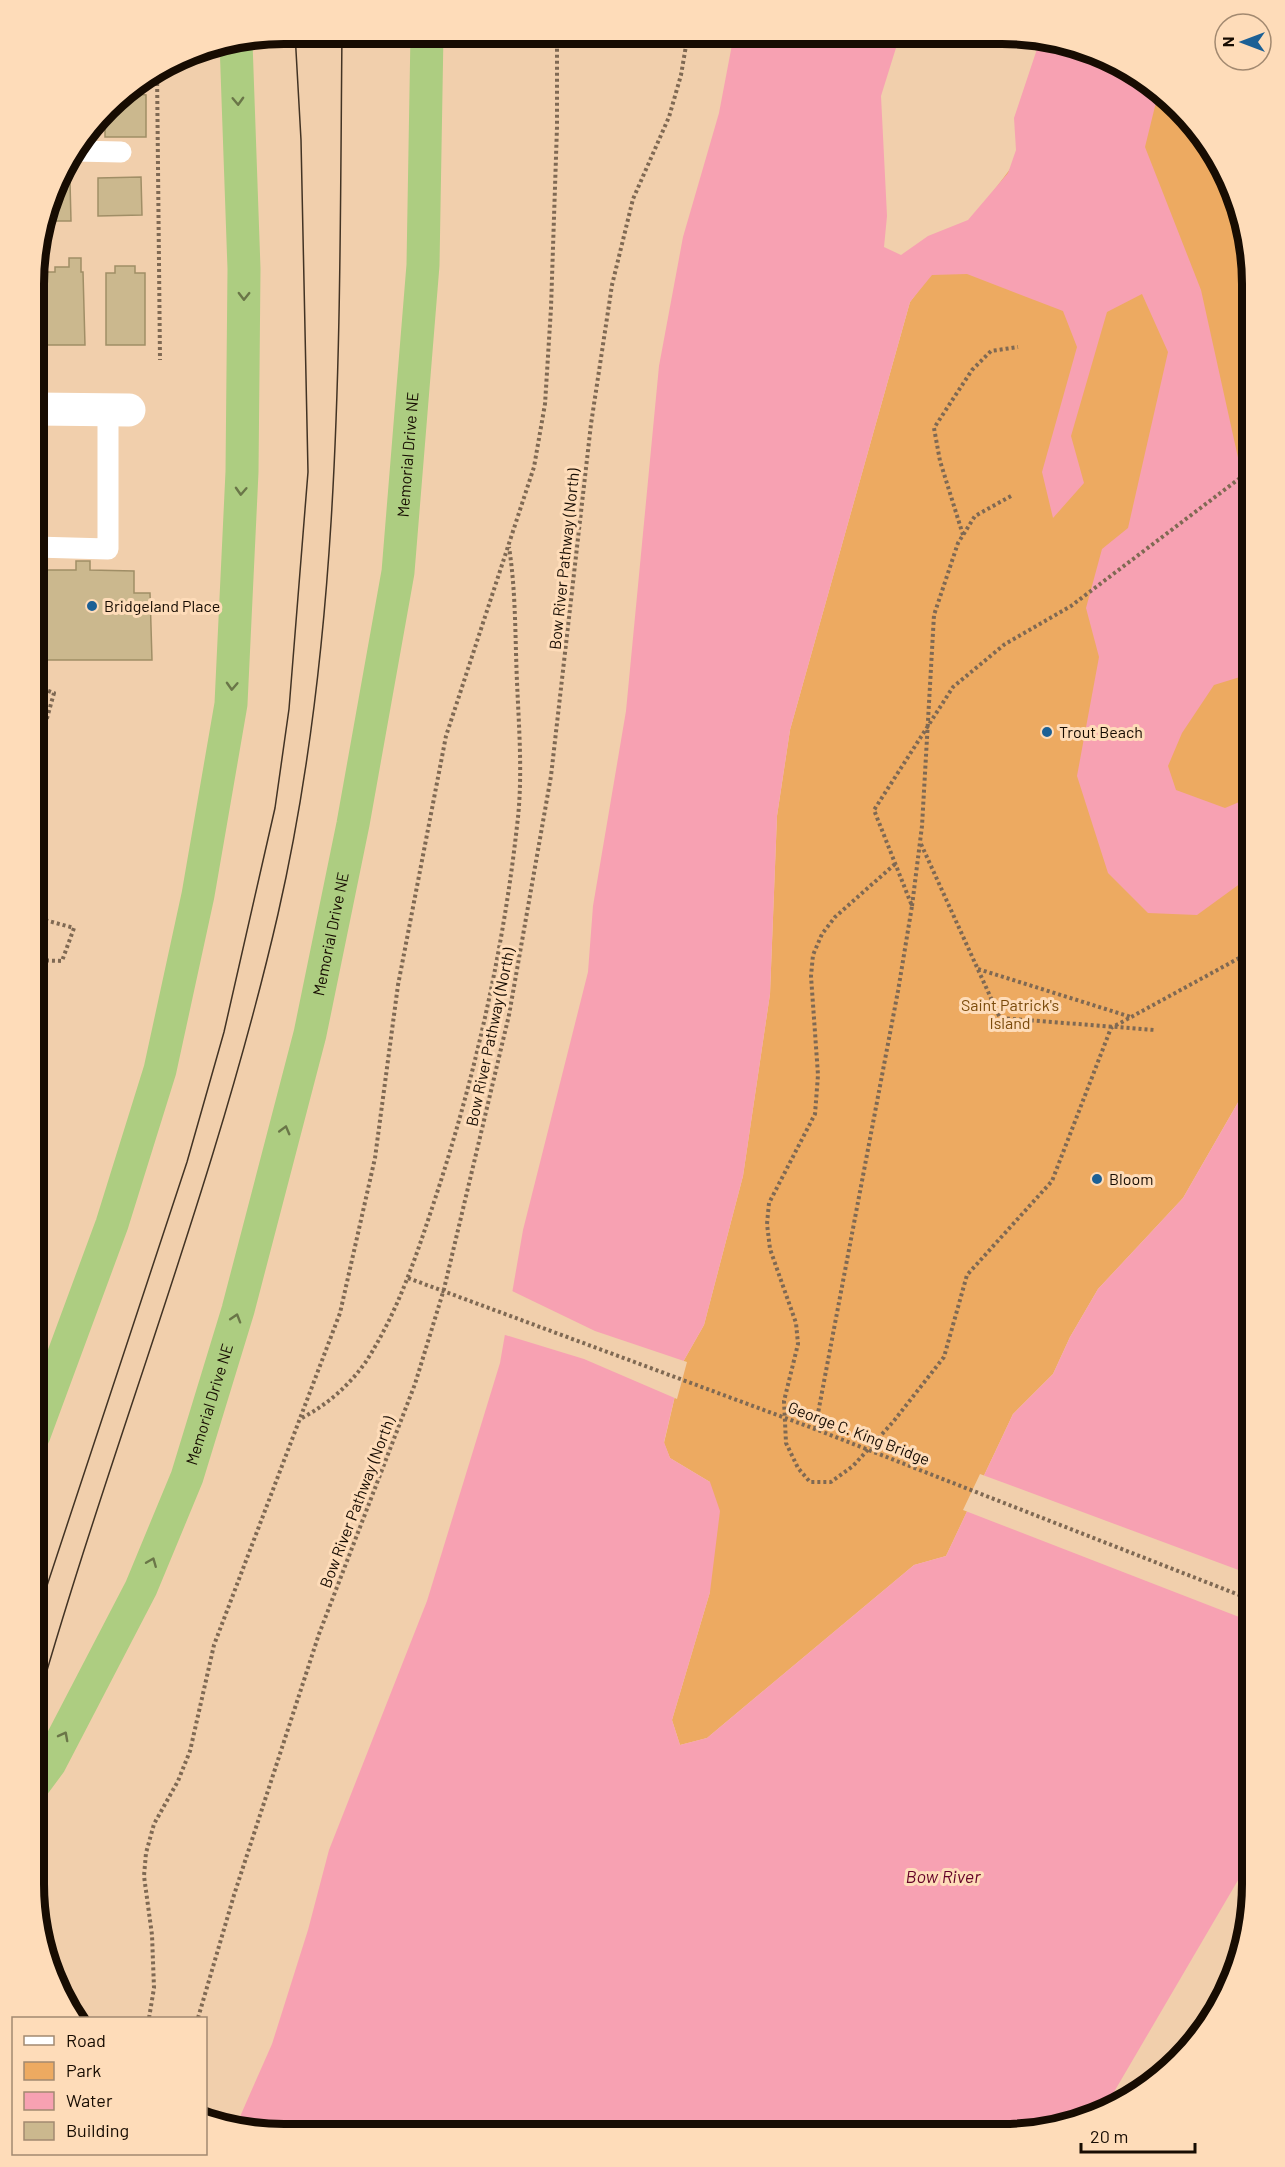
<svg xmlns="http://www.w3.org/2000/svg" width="1285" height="2167" font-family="Barlow,sans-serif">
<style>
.green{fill:#edaa61}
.water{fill:#f7a1b2}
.pier{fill:#f1cfac}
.building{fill:#cbb88e;stroke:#a08e66;stroke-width:1.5}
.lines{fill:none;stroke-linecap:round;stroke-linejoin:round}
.path{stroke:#7f6953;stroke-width:4;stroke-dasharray:3 3;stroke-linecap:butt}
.lane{stroke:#fff;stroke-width:21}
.street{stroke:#fff;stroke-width:33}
.highway{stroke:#adcd81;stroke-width:33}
.tram{stroke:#423324;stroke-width:1.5}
.oneway{stroke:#6a7648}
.poi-dot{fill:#1c6095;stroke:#fedcb9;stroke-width:2}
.labels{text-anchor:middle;stroke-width:6;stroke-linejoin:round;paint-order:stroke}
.street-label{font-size:16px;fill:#170c02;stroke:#fedcb9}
.poi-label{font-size:16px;fill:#170c02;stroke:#fedcb9;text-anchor:start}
.park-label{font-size:16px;fill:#7a4a0a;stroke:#fedcb9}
.water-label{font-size:18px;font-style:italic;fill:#650329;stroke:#fedcb9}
.rim{fill:none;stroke:#170c02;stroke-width:8}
</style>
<rect width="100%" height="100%" fill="#f1cfac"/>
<!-- green -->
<path class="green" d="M1098,52L1154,85L1201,131L1233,188L1252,283V1078L1183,1198L1098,1289L1070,1337L1053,1374L1013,1414L946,1556L914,1565L707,1738L680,1745L672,1720L710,1592V1482L670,1458L664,1443L683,1362L704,1325L743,1176L770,994L777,816L790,730L910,302Z"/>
<!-- water -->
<path class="water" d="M734,34L900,35L881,96L887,216L884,247L901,255L928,236L968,220L1008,173L1016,150L1014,118L1041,37L1098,52L1159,90L1145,147L1201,290L1252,521V684L1240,677L1214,685L1182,733L1168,766L1176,790L1225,808L1244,800H1252V875L1197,915L1148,913L1108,873L1077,776L1099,657L1086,608L1102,549L1128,528L1168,352L1142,294L1107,312L1071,436L1084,483L1053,518L1042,472L1077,347L1063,311L967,274L932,275L910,302L790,730L777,816L770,994L743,1176L704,1325L683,1362L664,1442L670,1458L710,1482L720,1511L710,1592L672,1720L680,1745L707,1738L914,1565L946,1556L1013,1414L1053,1374L1070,1337L1098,1289L1183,1198L1252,1078L1251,1858L1114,2092L1096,2115L1002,2134L251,2132L235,2128L272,2044L308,1930L329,1850L427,1601L500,1363L523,1230L588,972L593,906L626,711L659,366L683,237L719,113Z"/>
<!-- pier -->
<path class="pier" d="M510,1290L595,1331L687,1362L677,1399L584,1359L502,1334Z
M980,1474L1252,1575V1622L963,1510Z"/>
<!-- building -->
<path class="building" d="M123,92L146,95V137H105V112Z
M141,177L142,215L98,216V178Z
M56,182H70L71,221H48V209Z
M69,258H81V272H83L85,345H43V272H55V267H69Z
M35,259H41V345H35Z
M115,266H135V273H145V345H106V273H115Z
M76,561H90V570L134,571V593H150L152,660H36L35,664V570H76Z"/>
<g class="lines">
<!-- path -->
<path class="path" d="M157,71L160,360
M963,535L940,461L934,428L972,370L991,351L1018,347
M34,765L54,693L35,686
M921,844L1000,1018L1155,1030
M895,864L835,917L822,934L813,955L811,976L818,1075L815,1114L769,1203L767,1224L770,1249L796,1323L798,1344L784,1401L786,1443L798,1468L810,1482H831L853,1466L893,1422L944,1357L967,1275L1052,1181L1111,1028L1252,951
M912,906L922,826L934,615L958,543L975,516L1011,496
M34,960L62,961L74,928L34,917
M978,969L1131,1017
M408,1278L815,1429L1252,1600
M302,1418C328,1404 350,1385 367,1360C398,1311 416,1257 434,1202C474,1081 503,953 517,826C523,779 519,729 517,682C515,637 516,592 509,547
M815,1429L898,991L912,906L874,810L953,687L1005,644L1071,606L1252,469
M149,2018L154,1988L152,1935L144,1876L146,1853L154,1824L178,1781L190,1751L214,1645L340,1313L375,1158L398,985L446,736L534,467L545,404L551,308L557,127V34
M198,2018L234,1895L319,1634L415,1384L444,1289L509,1015L551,776L591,424L612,285L633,199L669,117L681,75L688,34"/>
<!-- lane -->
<path class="lane" d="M75,151L121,152
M35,547L108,549V410"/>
<!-- street -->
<path class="street" d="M35,409L129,410"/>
<!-- highway -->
<g class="highway">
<path d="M34,1435L112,1224L160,1070L198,895L231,704L242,472L244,269L236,42"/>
<path id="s1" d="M33,1786L50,1763L141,1588L187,1477L238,1310L310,1034L353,824L398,572L423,265L427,33"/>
</g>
<!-- tram -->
<path class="tram" d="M33,1628L187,1162L224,1032L275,808L289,709L308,472L301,140L295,33
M33,1719C109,1449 215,1188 278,914C344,626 339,327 342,33"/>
</g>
<!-- one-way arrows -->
<defs><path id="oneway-chevron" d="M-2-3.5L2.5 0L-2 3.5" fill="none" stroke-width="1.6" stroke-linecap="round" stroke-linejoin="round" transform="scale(1.5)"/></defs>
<g class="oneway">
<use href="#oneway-chevron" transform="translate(238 101) rotate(88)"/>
<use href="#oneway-chevron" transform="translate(244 296) rotate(91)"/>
<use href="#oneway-chevron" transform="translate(241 491) rotate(93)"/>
<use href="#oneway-chevron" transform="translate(232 686) rotate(93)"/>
<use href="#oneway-chevron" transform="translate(285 1130) rotate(-75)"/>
<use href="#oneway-chevron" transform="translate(236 1318) rotate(-73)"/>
<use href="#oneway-chevron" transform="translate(152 1562) rotate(-68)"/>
<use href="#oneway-chevron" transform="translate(64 1736) rotate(-62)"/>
</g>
<!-- markers -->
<g class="poi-dot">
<circle cx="92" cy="606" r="6"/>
<circle cx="1047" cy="732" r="6"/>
<circle cx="1097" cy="1179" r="6"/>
</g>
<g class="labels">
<!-- street labels -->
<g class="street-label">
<text dy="6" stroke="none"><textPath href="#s1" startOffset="1394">Memorial Drive NE</textPath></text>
<text transform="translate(564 559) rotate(-84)" y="6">Bow River Pathway (North)</text>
<text dy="6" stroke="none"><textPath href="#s1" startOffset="908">Memorial Drive NE</textPath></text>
<text transform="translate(490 1037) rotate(-78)" y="6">Bow River Pathway (North)</text>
<text dy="6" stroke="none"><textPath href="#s1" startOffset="422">Memorial Drive NE</textPath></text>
<text transform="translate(859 1433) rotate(21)" y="6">George C. King Bridge</text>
<text transform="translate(357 1502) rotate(-69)" y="6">Bow River Pathway (North)</text>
</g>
<!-- poi labels -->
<g class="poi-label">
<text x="104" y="612">Bridgeland Place</text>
<text x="1059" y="738">Trout Beach</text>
<text x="1109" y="1185">Bloom</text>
</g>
<!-- park labels -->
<g class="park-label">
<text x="1010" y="1011">Saint Patrick's<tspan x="1010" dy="18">Island</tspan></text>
</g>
<!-- water labels -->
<g class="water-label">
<text x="943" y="1883">Bow River</text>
</g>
</g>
<!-- crop -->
<path d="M0 0H1285V2167H0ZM284 44H1002A240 240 0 0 1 1242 284V1884A240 240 0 0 1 1002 2124H284A240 240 0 0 1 44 1884V284A240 240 0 0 1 284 44Z" fill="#fedcb9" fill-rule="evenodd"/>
<path class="rim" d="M284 44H1002A240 240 0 0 1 1242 284V1884A240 240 0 0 1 1002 2124H284A240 240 0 0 1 44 1884V284A240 240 0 0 1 284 44Z"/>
<!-- legend -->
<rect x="12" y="2017" width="195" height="138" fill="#fedcb9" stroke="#a28970" stroke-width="1.5"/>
<rect x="24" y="2036" width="30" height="9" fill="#ffffff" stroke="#a28970" stroke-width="1.5"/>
<text x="66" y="2047" font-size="18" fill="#170c02">Road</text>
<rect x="24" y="2062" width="30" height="18" fill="#edaa61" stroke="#a28970" stroke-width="1.5"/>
<text x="66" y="2077" font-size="18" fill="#170c02">Park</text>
<rect x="24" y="2092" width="30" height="18" fill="#f7a1b2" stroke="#a28970" stroke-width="1.5"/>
<text x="66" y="2107" font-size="18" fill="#170c02">Water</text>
<rect x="24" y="2122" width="30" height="18" fill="#cbb88e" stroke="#a28970" stroke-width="1.5"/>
<text x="66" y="2137" font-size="18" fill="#170c02">Building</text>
<!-- north arrow -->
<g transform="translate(1243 42) rotate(270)"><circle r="28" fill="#fedcb9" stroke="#a28970" stroke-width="1.5"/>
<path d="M0-4.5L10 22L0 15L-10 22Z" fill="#1c6095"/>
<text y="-9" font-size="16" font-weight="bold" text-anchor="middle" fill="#170c02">N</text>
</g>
<!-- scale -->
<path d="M1081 2143v9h114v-9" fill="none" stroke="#170c02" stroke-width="3"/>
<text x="1090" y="2143" font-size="18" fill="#170c02" stroke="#fedcb9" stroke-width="4.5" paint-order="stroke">20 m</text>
</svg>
